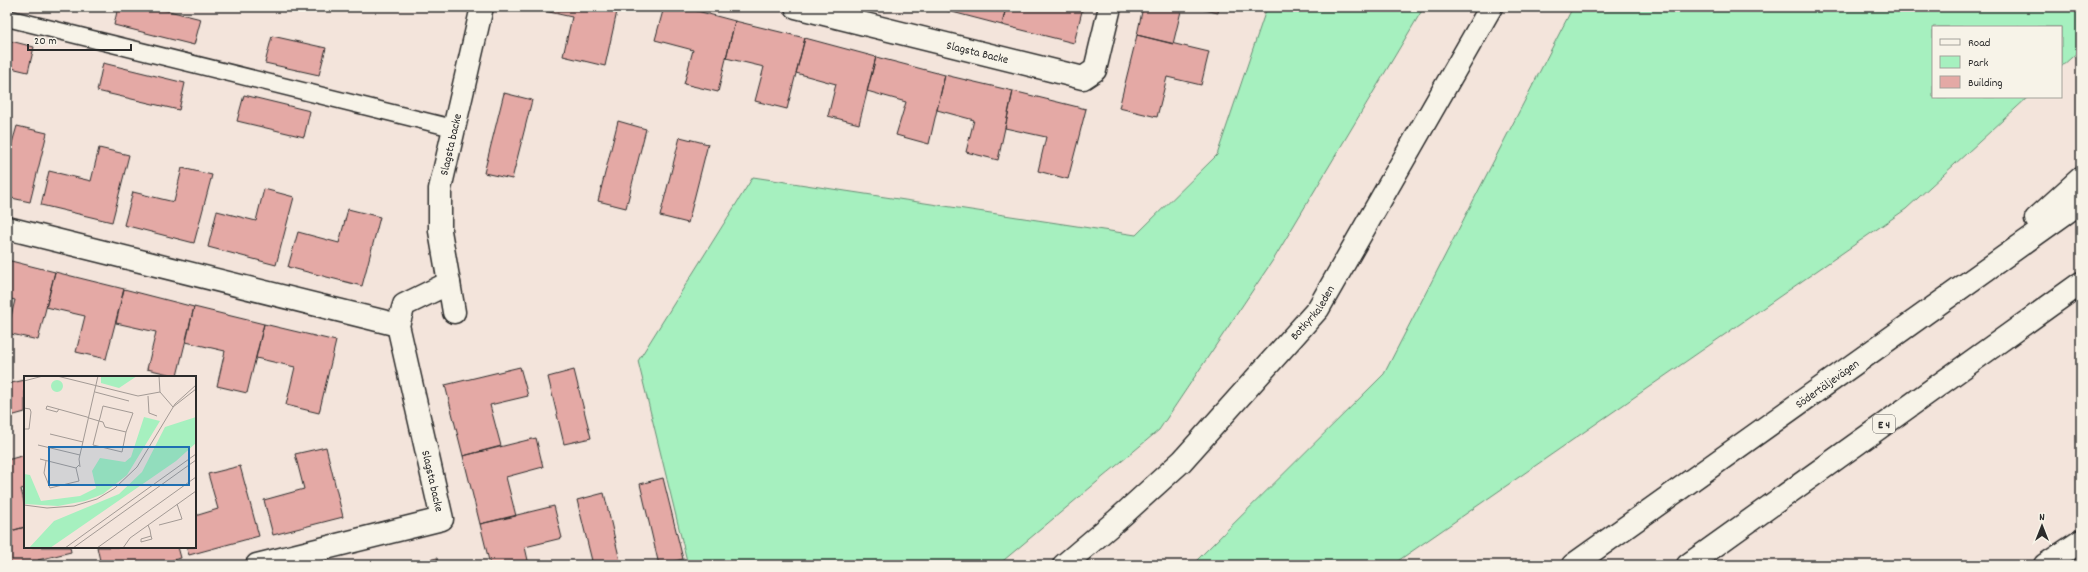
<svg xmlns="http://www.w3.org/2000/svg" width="2088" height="572" font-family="Dekko,sans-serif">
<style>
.green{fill:#a6f0bf;stroke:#688e75}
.building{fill:#e4a9a5;stroke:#2b2b2b}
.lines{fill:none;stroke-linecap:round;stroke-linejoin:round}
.lane-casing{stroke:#2b2b2b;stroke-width:19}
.street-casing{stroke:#2b2b2b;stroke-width:25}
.secondary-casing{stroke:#2b2b2b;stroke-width:25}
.highway-casing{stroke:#2b2b2b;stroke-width:25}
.lane{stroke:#f7f3e8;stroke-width:16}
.street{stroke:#f7f3e8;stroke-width:22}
.secondary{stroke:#f7f3e8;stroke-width:22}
.highway{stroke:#f7f3e8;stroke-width:22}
.labels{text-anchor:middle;stroke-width:4;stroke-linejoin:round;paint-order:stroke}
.shield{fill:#f7f3e8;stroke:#686764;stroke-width:1}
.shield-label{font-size:11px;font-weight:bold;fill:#2b2b2b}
.street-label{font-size:12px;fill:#2b2b2b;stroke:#f7f3e8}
.inset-road{fill:none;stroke:#a39a95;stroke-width:1}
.view{fill:#1f6fb2;fill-opacity:0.15;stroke:#1f6fb2;stroke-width:2}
.inset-edge{fill:none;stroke:#2b2b2b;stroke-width:2}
</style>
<rect width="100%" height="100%" fill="#f3e4db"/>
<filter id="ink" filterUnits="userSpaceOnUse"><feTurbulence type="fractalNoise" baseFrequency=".025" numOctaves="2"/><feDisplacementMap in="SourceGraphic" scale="8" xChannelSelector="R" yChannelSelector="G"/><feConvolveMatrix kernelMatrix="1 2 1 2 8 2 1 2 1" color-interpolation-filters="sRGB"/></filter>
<g filter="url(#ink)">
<!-- green -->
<path class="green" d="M1267,7H1424L1275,257L1159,430L1004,560L998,565H688L638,361L753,177L1136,235L1217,155Z
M1573,7H2081V49L2061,67V27H1933V97H2028L1906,209L1392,565H1192L1384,374Z"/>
<!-- building -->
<path class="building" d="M118,7H153L201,19L194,45L114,25Z
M540,7H618L605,66L563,56L572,17L540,10Z
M664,7H682L735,21L718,92L684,84L693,50L655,40Z
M933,7H1006L1002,25Z
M1006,7H1083L1074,43L1002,25Z
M1143,7H1182L1173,44L1137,35Z
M1192,7H1219L1218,13Z
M735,21L805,38L787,109L755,101L764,67L726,58Z
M1137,35L1209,52L1201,85L1167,77L1157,117L1119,108Z
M272,36L326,48L319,75L265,63Z
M805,38L876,57L859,124L828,116L836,84L796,73Z
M7,40L34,47L28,72L7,67Z
M876,57L945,75L929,144L896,135L906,102L867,91Z
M103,63L185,83L179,110L97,91Z
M945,75L1013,91L998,160L966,152L974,120L937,110Z
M1013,91L1086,109L1068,179L1038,171L1046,137L1005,128Z
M504,93L532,100L512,179L484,173Z
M244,95L310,111L304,137L237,121Z
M618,121L646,129L626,208L598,201Z
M17,126L47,133L30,202L7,197V160Z
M680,137L708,144L688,223L660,216Z
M99,148L129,155L112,222L41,205L49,171L91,181Z
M182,168L212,175L194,243L124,225L133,192L174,202Z
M264,189L294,197L276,265L208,247L217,211L256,221Z
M348,209L380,217L362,286L288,267L298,232L339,243Z
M7,260L55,272L38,340L7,333L15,300L7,298Z
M55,272L124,289L106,359L76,352L85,316L46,307Z
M124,289L194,307L177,376L147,369L156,332L116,323Z
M194,307L264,324L247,393L217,386L225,351L186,342Z
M264,324L336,341L319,413L286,405L295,367L256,358Z
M520,367L528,396L490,405L501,446L463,456L445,385Z
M574,370L591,438L564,444L548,377Z
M25,380V412L7,417V384Z
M536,438L543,467L506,477L516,516L480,524L463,456Z
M326,447L343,517L273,535L264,500L304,489L295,454Z
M25,455V488L21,489L25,506V527L7,532V460Z
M240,466L259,536L189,555L186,547H195V516L218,509L208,474Z
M663,478L683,559L659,565L640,484Z
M604,493L621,565H593L577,500Z
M554,506L562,538L525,547L529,565H490L480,524Z
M25,527V547H70L71,552L38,560L39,565H7V532Z
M97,547H178L181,558L154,565H101Z
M437,558L438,565H408Z"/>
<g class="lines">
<!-- lane casing -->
<g class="lane-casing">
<path id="lane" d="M7,18L453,128"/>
</g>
<!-- street casing -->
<g class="street-casing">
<g id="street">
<path id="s1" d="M796,7L1083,78L1095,70L1110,7"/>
<path d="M7,228L398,325"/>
<path id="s2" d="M454,312L440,231V189L482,7"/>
<path d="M257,565L442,519L398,325L404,305L449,283"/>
</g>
</g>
<!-- secondary casing -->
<g class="secondary-casing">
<g id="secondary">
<path id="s3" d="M1064,565L1117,520L1182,461L1318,309L1491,7"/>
<path d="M2045,565L2081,541"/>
</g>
</g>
<!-- highway casing -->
<g class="highway-casing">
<g id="highway">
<path d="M2036,219L2081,178"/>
<path id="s4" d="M1573,565L2081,202"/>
<path d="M1688,565L2081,283"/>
</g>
</g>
<!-- lane -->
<use href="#lane" class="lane"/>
<!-- street -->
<use href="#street" class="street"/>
<!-- secondary -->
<use href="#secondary" class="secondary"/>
<!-- highway -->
<use href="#highway" class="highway"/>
</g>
</g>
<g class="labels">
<!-- shield labels -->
<rect class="shield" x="1873" y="415" width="22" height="18" rx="3"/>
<g class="shield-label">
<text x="1884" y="428">E 4</text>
</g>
<!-- street labels -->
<g class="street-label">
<text dy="4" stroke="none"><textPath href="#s1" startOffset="187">Slagsta Backe</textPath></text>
<text dy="4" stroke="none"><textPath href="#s2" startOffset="170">Slagsta backe</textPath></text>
<text dy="4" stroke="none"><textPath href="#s3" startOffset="355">Botkyrkaleden</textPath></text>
<text dy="4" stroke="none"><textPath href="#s4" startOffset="312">Södertäljevägen</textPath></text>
<text transform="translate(433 481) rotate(77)" y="4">Slagsta backe</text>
</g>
</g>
<!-- overview -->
<g transform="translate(24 376)">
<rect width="172" height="172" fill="#f3e4db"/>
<path d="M77,0H113L95,12L77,7ZM27 10a6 6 0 1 1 12 0a6 6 0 1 1-12 0ZM120,41L136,45L103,99L79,118L61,125L34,130L0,128V98L6,99L17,125L56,120L72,112L68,95L76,82L101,86L107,81ZM172,41V67L152,85L26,172H5L30,145L95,118L118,96L141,51Z" fill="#a6f0bf"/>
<path class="inset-road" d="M33,0L114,20L136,16M135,0L136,16L149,31M0,5L19,0M71,16L105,25M124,20L125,37L133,40M149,31L172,13M0,32L6,33L7,36L5,53H0M35,33L33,36L22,33L23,30L63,41L65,42L75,45L79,46L81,51L102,56L98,76L69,69L75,45L76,42L79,30L109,37L102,56M26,58L59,66M14,69L56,79M16,83L52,92M22,85L20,97L26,112L55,105L52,92L55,89M56,91L55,83L74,0M0,129L23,132L50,130L73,123L91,112L113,91L151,28L172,9M124,149L126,154L127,160L128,163L117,166V163L127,160M135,149L158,143L153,128M41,172L172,78M49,172L172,84M73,172L172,101M99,172L106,162L172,115"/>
<path class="view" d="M25,71H165V109H25Z"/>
<rect width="172" height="172" class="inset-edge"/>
</g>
<!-- margin -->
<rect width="2088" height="572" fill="none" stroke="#f7f3e8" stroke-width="24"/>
<rect x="12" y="12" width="2064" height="548" fill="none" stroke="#2b2b2b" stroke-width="1.5" filter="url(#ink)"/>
<!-- legend -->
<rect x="1932" y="26" width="130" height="72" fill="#f7f3e8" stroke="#a5a39c"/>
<rect x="1940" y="39" width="20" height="6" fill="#f7f3e8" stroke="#a5a39c"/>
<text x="1968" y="46" font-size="12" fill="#2b2b2b">Road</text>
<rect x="1940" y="56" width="20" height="12" fill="#a6f0bf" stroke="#a5a39c"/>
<text x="1968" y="66" font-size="12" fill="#2b2b2b">Park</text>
<rect x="1940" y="76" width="20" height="12" fill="#e4a9a5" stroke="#a5a39c"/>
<text x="1968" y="86" font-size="12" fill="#2b2b2b">Building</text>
<!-- north arrow -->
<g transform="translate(2042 526)" stroke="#f7f3e8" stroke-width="3" paint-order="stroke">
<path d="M0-3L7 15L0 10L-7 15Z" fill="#2b2b2b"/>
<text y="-6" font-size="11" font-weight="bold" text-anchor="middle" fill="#2b2b2b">N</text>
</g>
<!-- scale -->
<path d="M28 44v6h103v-6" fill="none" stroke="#2b2b2b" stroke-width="2"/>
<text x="34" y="44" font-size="12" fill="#2b2b2b" stroke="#f7f3e8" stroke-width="3" paint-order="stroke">20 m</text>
</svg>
